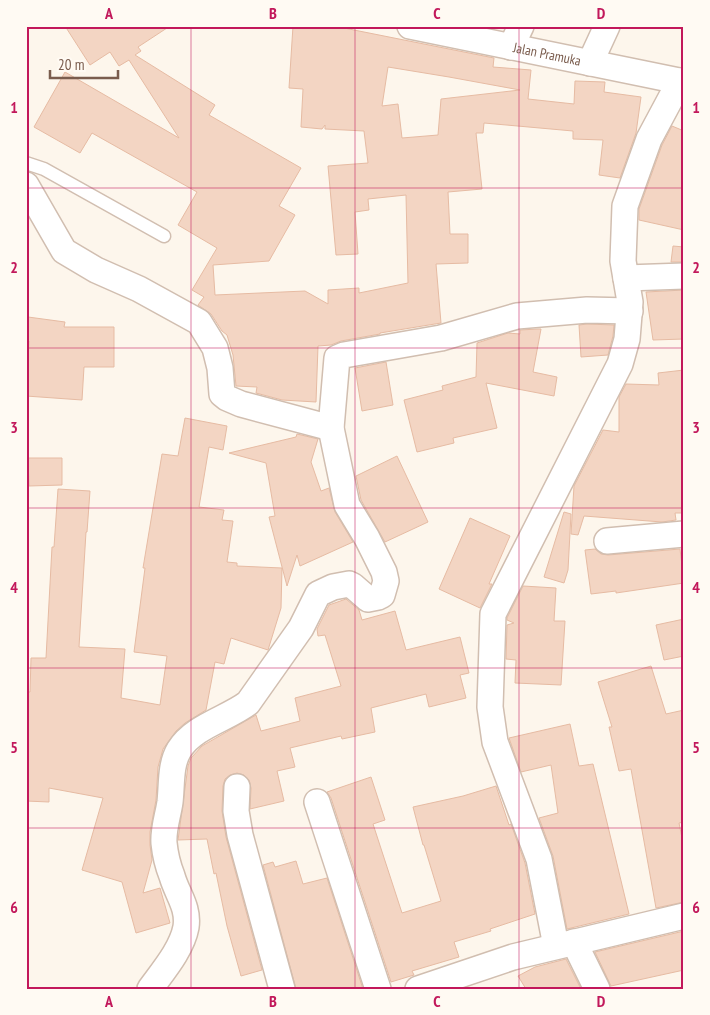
<svg xmlns="http://www.w3.org/2000/svg" width="710" height="1015" font-family="'PT Sans Narrow',sans-serif">
<style>
.building{fill:#f3d5c3;stroke:#e6bba3;fill-rule:evenodd}
.lines{fill:none;stroke-linecap:round;stroke-linejoin:round}
.lane-casing{stroke:#d1beb0;stroke-width:15}
.street-casing{stroke:#d1beb0;stroke-width:28}
.lane{stroke:#fff;stroke-width:12}
.street{stroke:#fff;stroke-width:25}
.grid{fill:none;stroke:#c2185b;stroke-width:1;stroke-opacity:0.55}
.labels{text-anchor:middle;stroke-width:4;stroke-linejoin:round;paint-order:stroke}
.street-label{font-size:14px;fill:#7a5c4d;stroke:#fffaf3}
.neatline{fill:none;stroke:#c2185b;stroke-width:2}
.grid-label{font-size:16px;text-anchor:middle;font-weight:bold;fill:#c2185b}
</style>
<rect width="100%" height="100%" fill="#fdf6ec"/>
<!-- building -->
<path class="building" d="M65,26H170L138,47L141,51L135,55L215,105L209,115L301,168L279,206L295,215L269,261L213,265L215,295L305,291L328,304V290L359,288V293L408,283L406,195L368,199L369,210L355,212L358,254L336,255L328,166L368,163L364,131L325,129V125L322,129L301,127L303,89L289,88L293,26H334L494,58L493,67L531,70L528,99L574,104L575,81L605,82L604,92L641,97L636,133L620,178L599,175L603,140L573,139V131L484,123L483,133H476L482,189L448,192L450,234H468V263L436,264L441,323L380,333V334L341,341L331,345L318,346L316,402L282,400L256,393L257,387L236,386L233,355L227,335L222,331L211,314L198,305L204,297L192,290L217,248L178,225L197,192L92,133L80,153L34,127L65,72L179,138L129,60L119,66L110,52L90,65ZM388,67L449,77L520,90L441,99L438,135L402,138L398,104L382,106Z
M672,126L684,131V230L639,220V209L662,145Z
M673,246L684,247V262H671Z
M684,290V339L653,340L646,292Z
M28,317L65,322L64,327H114V367H84L82,400L26,396L29,341L26,340V337Z
M587,324L614,325L613,336L608,355L581,357L579,325Z
M538,329H541L533,372L557,377L554,396L486,383L497,428L453,438L454,443L417,452L404,400L443,390L442,386L476,377L477,343L508,333L520,334V330Z
M386,362L393,405L362,411L355,368Z
M684,370V513H675L676,520L662,522L584,516L578,535L571,534L574,486L603,430L619,432V397L626,384L659,385L658,373Z
M185,418L227,426L223,450L209,447L199,507L224,510L222,520L233,521L227,562L237,563V566L282,568L281,608L268,650L231,638L224,664L215,662L206,710L185,723L176,731L163,749L158,767L156,800L150,832V845L152,860L143,893L160,888L170,923L136,933L122,882L82,870L103,798L49,788V802L26,801V692H30L31,658H46L52,547H54L58,489L90,491L87,532H86L79,647L125,649L121,698L160,705L167,656L134,652L145,568H143L162,454L178,456Z
M297,434L318,439L311,462L321,491L329,488L335,512L353,542L300,566L297,555L287,586L269,517L275,516L266,463L229,453L296,437Z
M397,456L428,522L385,542L361,500L356,476Z
M28,458H62V485L29,486Z
M564,512L571,514L568,570L564,583L544,577Z
M470,518L510,536L489,584H492L480,608L439,589Z
M595,549L601,554L608,555L680,549L684,583L616,593V591L591,594L585,550Z
M523,586L556,588L554,621H565L561,685L515,683L516,660L506,659L507,625L514,623L507,620V618Z
M346,599L359,610L362,620L395,611L406,650L460,637L469,673L460,675L466,698L429,707L426,694L371,708L375,732L342,739L341,736L290,748L295,767L277,771L284,801L250,809L251,788L249,780L244,775L237,773L230,775L225,779L223,786L222,811L226,837L262,970L241,976L227,926L216,873L214,874L207,839L178,840L188,766L191,758L202,746L256,715L261,731L300,721L295,698L341,686L325,635L318,636L317,629L329,605Z
M684,619V656L664,660L656,625Z
M651,666L666,714L684,710V822L679,823L684,848V902L656,908L631,769L619,771L609,727H612L598,682Z
M570,724L579,766L593,764L629,914L567,929L553,856L539,818L558,813L551,765L521,772L509,738Z
M371,777L385,820L373,824L402,913L441,901L424,845H423L413,807L463,796L496,786L509,825L511,824L525,863L535,914L490,929L491,931L454,942L459,957L412,971L414,975L391,982L331,798L327,792Z
M296,861L303,884L327,878L363,989H296L263,865L273,862L275,867Z
M684,931V970L611,986L595,952Z
M566,959L581,989H526L518,976L535,967Z"/>
<g class="lines">
<!-- lane casing -->
<g class="lane-casing">
<path id="lane" d="M26,163L44,169L164,236"/>
</g>
<!-- street casing -->
<g class="street-casing">
<g id="street">
<path id="s1" d="M410,26L684,82"/>
<path d="M511,47L521,26"/>
<path d="M590,63L607,26"/>
<path d="M26,185L64,251L96,270L139,289L199,322L215,348L220,368L222,394L227,398L241,404L331,428"/>
<path d="M626,278L684,276"/>
<path d="M607,541L684,534"/>
<path d="M237,787L236,811L240,835L282,989"/>
<path d="M317,802L378,989"/>
<path d="M574,942L597,989"/>
<path d="M556,946L539,859L495,742L490,707L493,614L620,364L627,339L630,302L623,261L625,206L649,139L680,81"/>
<path d="M150,989C163,971 182,949 186,927C189,907 177,894 172,876C168,866 165,853 164,843C163,829 168,816 170,802C172,785 170,765 179,750C194,726 227,719 248,703L301,628L318,594L333,587L349,584L353,586L368,599L378,597L382,595L386,581L384,572L367,538L347,505L331,428L337,358L344,355L441,338L517,316L587,310L630,311"/>
<path d="M418,989L513,957L684,916"/>
</g>
</g>
<!-- lane -->
<use href="#lane" class="lane"/>
<!-- street -->
<use href="#street" class="street"/>
</g>
<!-- grid -->
<path class="grid" d="M191,26V989M355,26V989M519,26V989M26,188H684M26,348H684M26,508H684M26,668H684M26,828H684"/>
<g class="labels">
<!-- street labels -->
<g class="street-label">
<text dy="5" stroke="none"><textPath href="#s1" startOffset="140">Jalan Pramuka</textPath></text>
</g>
</g>
<!-- border -->
<rect width="710" height="1015" fill="none" stroke="#fffaf3" stroke-width="55"/>
<!-- scale -->
<path d="M50 70v8h68v-8" fill="none" stroke="#7a5c4d" stroke-width="2.5"/>
<text x="58" y="70" font-size="15" fill="#7a5c4d" stroke="#fffaf3" stroke-width="4" paint-order="stroke">20 m</text>
<rect x="28" y="28" width="654" height="960" class="neatline"/>
<g class="grid-label">
<text x="109" y="19">A</text>
<text x="273" y="19">B</text>
<text x="437" y="19">C</text>
<text x="601" y="19">D</text>
<text x="14" y="113">1</text>
<text x="696" y="113">1</text>
<text x="14" y="273">2</text>
<text x="696" y="273">2</text>
<text x="14" y="433">3</text>
<text x="696" y="433">3</text>
<text x="14" y="593">4</text>
<text x="696" y="593">4</text>
<text x="14" y="753">5</text>
<text x="696" y="753">5</text>
<text x="14" y="913">6</text>
<text x="696" y="913">6</text>
<text x="109" y="1007">A</text>
<text x="273" y="1007">B</text>
<text x="437" y="1007">C</text>
<text x="601" y="1007">D</text>
</g>
</svg>
